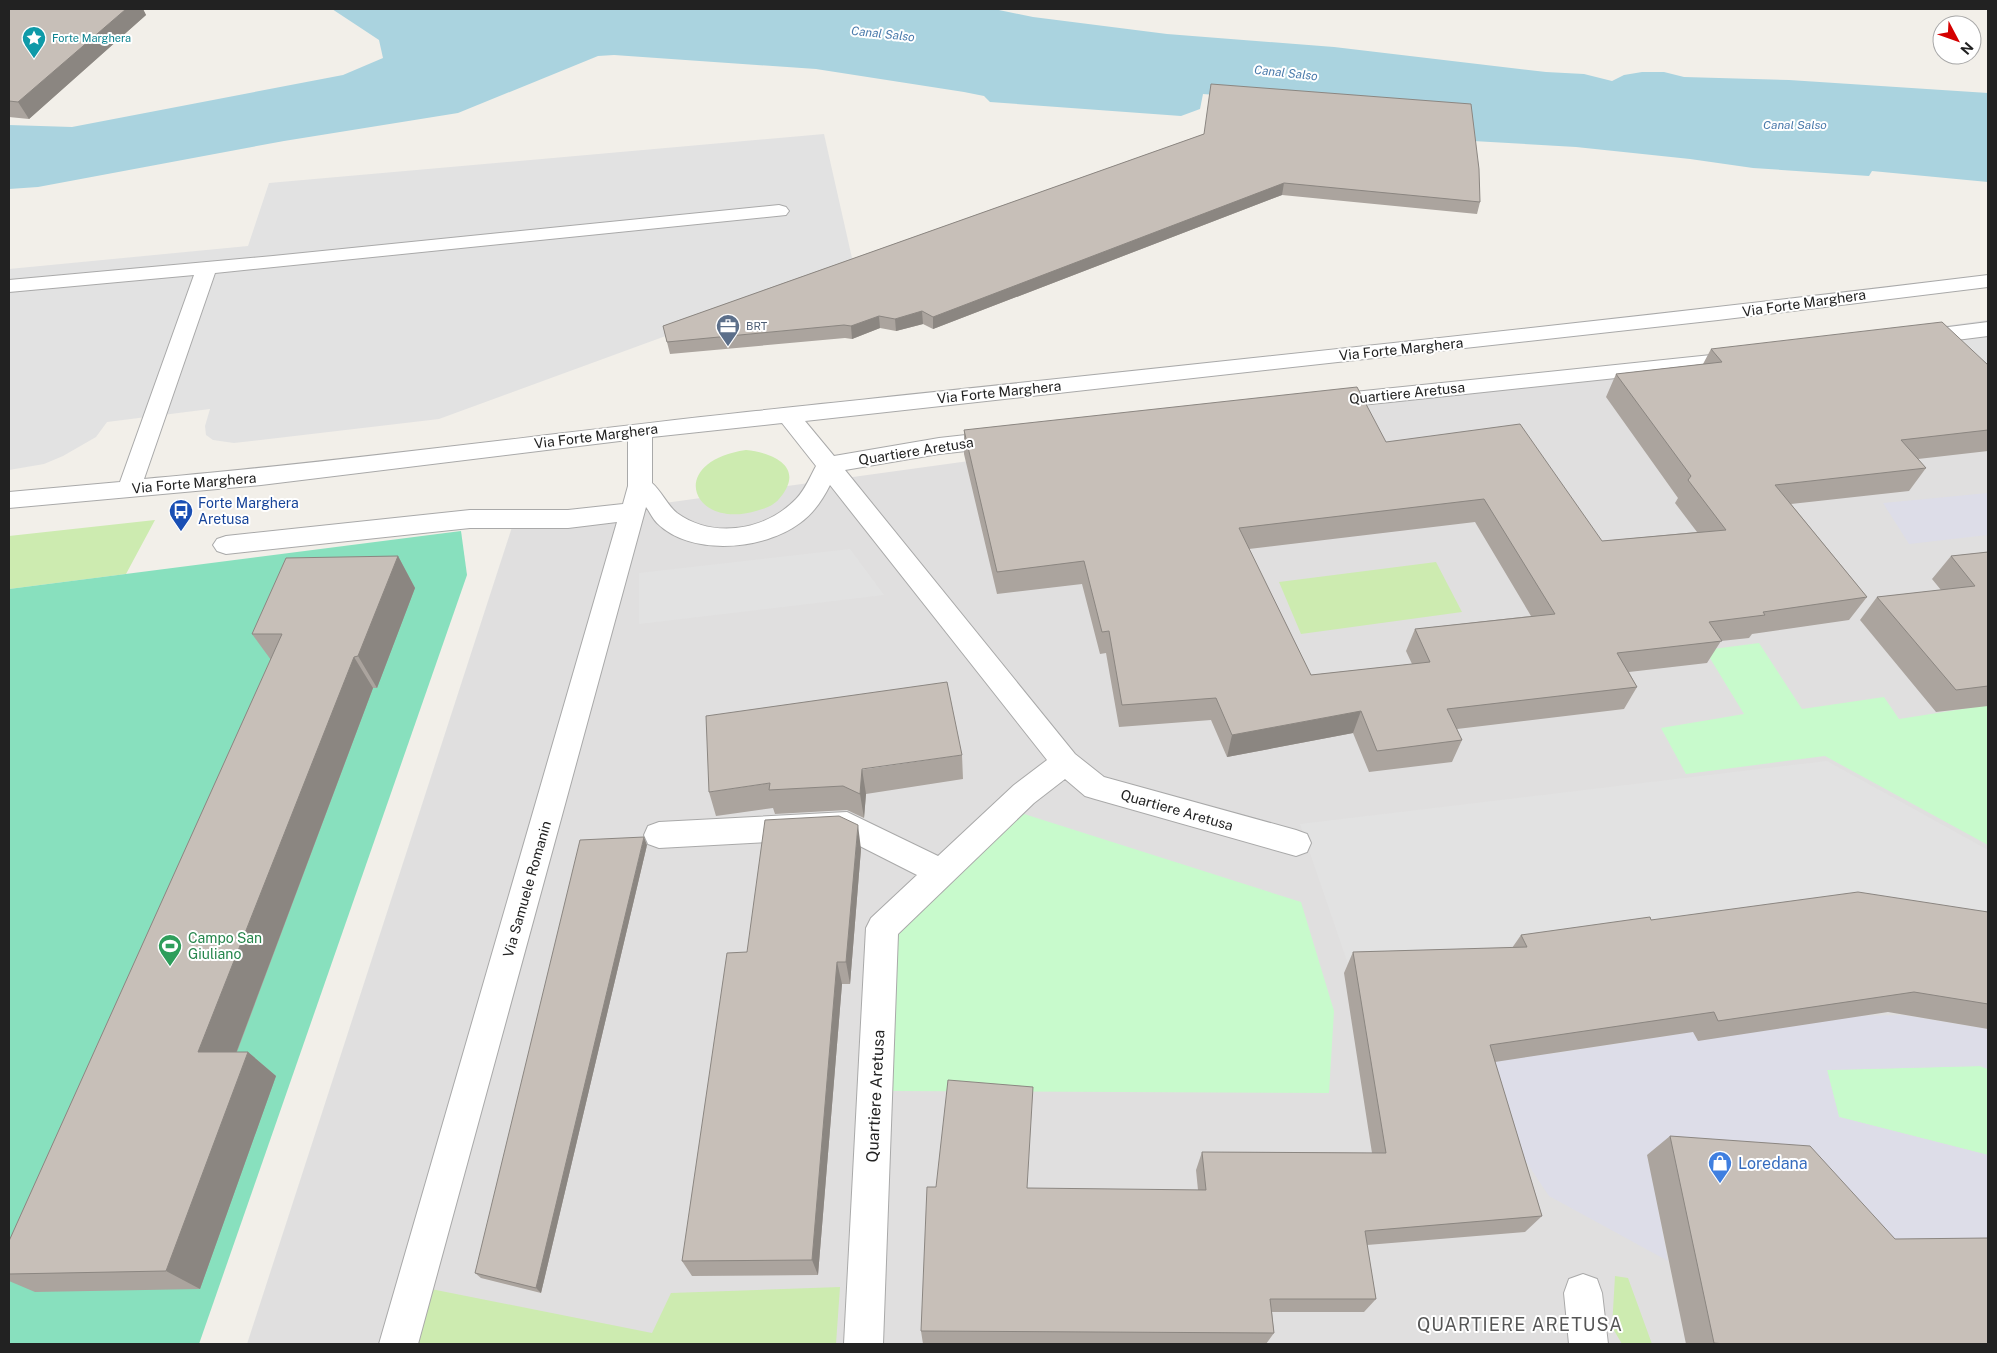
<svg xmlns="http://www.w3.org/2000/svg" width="1997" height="1353" font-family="'Public Sans',sans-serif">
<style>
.residential{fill:#e0dfdf}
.grass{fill:#cdebb0}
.park{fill:#c8facc}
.pitch{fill:#88e0be}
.parking{fill:#e2e2e2}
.plaza{fill:#dddde8}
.water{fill:#aad3df}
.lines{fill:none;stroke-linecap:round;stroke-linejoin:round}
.minor-casing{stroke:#a9a9a9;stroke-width:2}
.minor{fill:#fff;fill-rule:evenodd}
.wall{fill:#aba49e;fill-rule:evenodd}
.shaded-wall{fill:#8b8681}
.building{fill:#c7bfb8;stroke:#8b8681;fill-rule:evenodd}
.labels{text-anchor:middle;stroke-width:4;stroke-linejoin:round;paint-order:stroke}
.far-culture-label{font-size:11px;fill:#0d838f;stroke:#fff;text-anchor:start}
.far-service-label{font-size:11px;fill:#4e5e75;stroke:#fff;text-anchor:start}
.far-water-label{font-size:12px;font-style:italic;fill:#4a7aab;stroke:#fff}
.street-label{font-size:14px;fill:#222;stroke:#fff}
.transit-label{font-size:14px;fill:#164399;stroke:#fff;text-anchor:start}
.leisure-label{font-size:14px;fill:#27864d;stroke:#fff;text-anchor:start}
.near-street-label{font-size:16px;fill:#222;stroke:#fff}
.near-shop-label{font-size:16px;fill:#366cbe;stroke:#fff;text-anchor:start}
.near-neighbourhood-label{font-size:18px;letter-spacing:1px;fill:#555;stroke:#fff}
</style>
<rect width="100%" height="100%" fill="#f2efe9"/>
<!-- residential -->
<path class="residential" d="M1988,320V1344H247L513,524Z"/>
<!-- grass -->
<path class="grass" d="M746,450C775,453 806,468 779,499C773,506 764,509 756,511C692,530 665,462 746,450Z
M155,520L126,574L9,589V536Z
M1436,562L1462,612L1301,634L1279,582Z
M1615,1276L1628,1278L1652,1344H1622L1612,1327Z
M840,1287L836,1344H416L431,1289L652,1333L671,1293Z"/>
<!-- park -->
<path class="park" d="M1759,643L1802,709L1884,697L1899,719L1988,705V845L1825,756L1686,774L1661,728L1744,714L1705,650Z
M1021,813L1301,902L1334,1011L1329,1093L890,1091L895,938Z
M1980,1066L1988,1069V1155L1839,1117L1827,1070Z"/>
<!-- pitch -->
<path class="pitch" d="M461,531L467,575L199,1344H9V589Z"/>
<!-- parking -->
<path class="parking" d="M824,134L854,267L439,419L234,443L213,440L206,435L205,426L210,409L107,422L96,437L63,456L44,464L9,470V269L248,246L269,183Z
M1988,337V390L1939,342Z
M850,549L884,595L639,624V573Z
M1827,761L1988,850V935L1821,909L1348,964L1300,824Z"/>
<!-- plaza -->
<path class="plaza" d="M1988,493V535L1909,544L1883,503Z
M1450,970L1549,1054L1673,1035L1666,1019L1903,1015L1988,1029V1069L1980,1066L1827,1070L1839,1117L1988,1155V1255H1863L1648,1155L1668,1261L1549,1196L1488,1105Z"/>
<!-- water -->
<path class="water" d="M332,9H994L1033,17L1167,34L1334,47L1546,72L1584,74L1612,81L1624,75L1642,72H1664L1684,77L1789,80L1988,93V182L1872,171L1869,176L1753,168L1690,159L1576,147L1473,141L1466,114L1203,94L1200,109L1181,116L990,102L984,96L964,92L816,69L614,55L598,56L458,113L284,141L38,187L9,189V125L72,127L343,75L383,58L379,40Z"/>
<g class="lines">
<!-- minor casing -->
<g class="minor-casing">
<path id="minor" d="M779,205L786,207L789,211L786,215L215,273L144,479C349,461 552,433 756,411C1167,367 1578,325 1988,275V287L1718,320L805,421L834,456L939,438L1002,431L1010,434L1014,439L1010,444L1002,447L939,454L845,470L1075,754L1104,777L1296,830L1307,834L1311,843L1307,852L1296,856L1095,799L1085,796L1065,779L1034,803L898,934L883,1344H844L866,928L871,918L917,875L844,838L659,848L648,844L644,835L648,826L659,822L847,812L938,856L1014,785L1047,760L830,485C823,499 814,513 800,523C764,550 691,557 657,523C652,518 650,512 646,507L418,1344H379L617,522L568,528H470L226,554L217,551L213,545L217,539L226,536L470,510H568L623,504L628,486V440L261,485L9,508V492L120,482L194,275L9,292V280L273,256ZM782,423L816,466C810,477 805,490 796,499C765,531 713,539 677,513C668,506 662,492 652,483V437Z
M1988,322V336L1917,345L1909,343L1906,338L1909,333L1917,331Z
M1740,352L1748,354L1751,359L1748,364L1325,409L1317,407L1314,402L1317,397L1325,395Z
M1583,1274L1597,1279L1602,1293L1608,1344H1569L1564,1293L1569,1279Z"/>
</g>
<!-- minor -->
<use href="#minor" class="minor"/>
</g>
<!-- wall -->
<path class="wall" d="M9,9H143L146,15L29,119L9,117Z
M1204,134L1480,202L1477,214L1282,195L933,329L923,324L896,331L880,328L852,339L845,338L670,354L663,326Z
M1711,349L1988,365V451L1918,459L1926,468L1909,491L1791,504L1867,597L1849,620L1752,634L1749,638L1721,641L1707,663L1629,672L1637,687L1624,709L1457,729L1462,740L1452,762L1369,772L1353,733L1227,757L1211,720L1119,727L1106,653L1100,654L1082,584L997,594L964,454V430L1386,442L1602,541L1697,532L1675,503L1678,498L1606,397L1616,374L1703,364ZM1475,522L1531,616L1415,629L1406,651L1412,664L1311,675L1249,549Z
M1988,552V706L1936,712L1860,620L1877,597L1941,590L1932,579L1951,556Z
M398,556L415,588L377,688H373L237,1052H248L276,1076L200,1289L35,1292L9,1281V1241L271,660L252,634Z
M962,755L963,779L866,794L864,818L847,810L775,814L773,808L716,816L709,792Z
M647,845L541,1293L481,1278L475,1273Z
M861,849L850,984H842L818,1275L692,1276L682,1261Z
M1988,912V1029L1888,1012L1698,1041L1693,1032L1495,1062L1542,1216L1525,1232L1367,1245L1376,1299L1364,1312H1272L1274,1333L1266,1344H923L921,1331L1198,1190L1196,1170L1202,1152L1372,1153L1344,973L1353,952L1512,948L1521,935L1651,920Z
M1670,1136L1895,1239L1988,1344H1686L1647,1155Z"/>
<!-- shaded-wall -->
<path class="shaded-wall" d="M126,9H143L146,15L29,119L18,102Z
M1284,183L1282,195L933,329V317Z
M922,311L923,324L896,331L895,319Z
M879,316L880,328L852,339L851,326Z
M398,556L415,588L377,688L358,656Z
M354,657L373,688L227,1077L198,1052Z
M1361,711L1353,733L1227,757L1232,735Z
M862,769L866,794L864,818L860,794Z
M858,825L861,849L850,984L846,962Z
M644,837L647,845L541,1293L536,1288Z
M837,962L842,984L818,1275L812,1260Z
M248,1052L276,1076L200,1289L166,1271Z"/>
<!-- building -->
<path class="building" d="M9,9H126L18,102L9,101Z
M1211,84L1471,104L1479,169L1480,202L1284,183L933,317L922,311L895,319L879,316L851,326L844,325L667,342L663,326L1204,134Z
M1942,322L1988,365V430L1901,440L1926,468L1775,485L1867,597L1763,612L1765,615L1709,622L1722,641L1617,653L1637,687L1447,709L1462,740L1377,751L1361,711L1232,735L1216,698L1122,705L1109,631L1102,632L1084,561L997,572L964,430L1357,387L1386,442L1520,424L1602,541L1726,530L1688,480L1691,476L1616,374L1722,362L1711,349ZM1484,499L1555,614L1415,629L1430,662L1311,675L1239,528Z
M1988,552V686L1956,690L1877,597L1975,586L1951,556Z
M398,556L358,656L354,657L198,1052H248L166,1271L9,1274V1241L282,634H252L286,558Z
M947,682L962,755L862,769L860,794L843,786L769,790L770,783L709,792L706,716Z
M839,816L858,825L846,962H837L812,1260L682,1261L727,953L747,952L765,820Z
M644,837L536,1288L475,1273L580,840Z
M1858,892L1988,912V1004L1914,992L1718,1021L1714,1012L1490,1045L1542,1216L1365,1231L1376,1299H1270L1274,1333L921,1331L927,1187H936L948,1080L1033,1087L1027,1188L1206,1190L1202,1152L1386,1153L1353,952L1527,947L1521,935L1650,917L1651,920Z
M1670,1136L1810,1146L1895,1239L1988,1238V1344H1725L1714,1343Z"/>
<!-- icons -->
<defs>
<g id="sight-pin" transform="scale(1.25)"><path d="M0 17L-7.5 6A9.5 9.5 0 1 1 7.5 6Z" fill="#0f9aa8" stroke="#fff"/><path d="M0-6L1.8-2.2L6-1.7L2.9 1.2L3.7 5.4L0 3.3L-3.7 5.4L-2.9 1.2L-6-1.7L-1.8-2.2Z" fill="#fff"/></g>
<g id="office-pin" transform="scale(1.25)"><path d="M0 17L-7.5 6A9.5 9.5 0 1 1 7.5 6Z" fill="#5c6f8a" stroke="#fff"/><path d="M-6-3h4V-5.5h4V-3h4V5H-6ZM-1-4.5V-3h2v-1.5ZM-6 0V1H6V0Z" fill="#fff"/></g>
<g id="bus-pin" transform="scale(1.25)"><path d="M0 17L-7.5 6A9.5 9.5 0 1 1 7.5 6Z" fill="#1a4fb4" stroke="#fff"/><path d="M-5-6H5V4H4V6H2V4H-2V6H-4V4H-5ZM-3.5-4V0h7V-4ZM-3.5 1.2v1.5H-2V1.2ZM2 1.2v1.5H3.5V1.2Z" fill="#fff"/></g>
<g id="stadium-pin" transform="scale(1.25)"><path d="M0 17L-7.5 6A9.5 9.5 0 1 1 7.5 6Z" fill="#2e9e5b" stroke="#fff"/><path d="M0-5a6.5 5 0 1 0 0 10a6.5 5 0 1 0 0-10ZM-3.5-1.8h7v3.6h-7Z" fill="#fff"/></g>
<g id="shop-pin" transform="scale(1.25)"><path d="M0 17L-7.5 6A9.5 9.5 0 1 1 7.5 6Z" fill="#3f7fe0" stroke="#fff"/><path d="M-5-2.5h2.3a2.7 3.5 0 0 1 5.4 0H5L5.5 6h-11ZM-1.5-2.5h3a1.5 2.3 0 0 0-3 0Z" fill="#fff"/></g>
</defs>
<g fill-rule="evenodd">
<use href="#sight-pin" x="34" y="38"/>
<use href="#office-pin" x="728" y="326"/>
<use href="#bus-pin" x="181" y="511"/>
<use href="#stadium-pin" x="170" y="946"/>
<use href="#shop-pin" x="1720" y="1163"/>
</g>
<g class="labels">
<!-- far-culture labels -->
<g class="far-culture-label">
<text x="52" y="42">Forte Marghera</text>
</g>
<!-- far-service labels -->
<g class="far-service-label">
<text x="746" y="330">BRT</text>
</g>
<!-- far-water labels -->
<g class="far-water-label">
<text transform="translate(883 34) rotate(6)" y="4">Canal Salso</text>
<text transform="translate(1286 73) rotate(6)" y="4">Canal Salso</text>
<text x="1795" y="129">Canal Salso</text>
</g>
<!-- street labels -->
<g class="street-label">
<text transform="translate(1804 303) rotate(-8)" y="5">Via Forte Marghera</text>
<text transform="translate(1401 349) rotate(-6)" y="5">Via Forte Marghera</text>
<text transform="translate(999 392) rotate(-6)" y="5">Via Forte Marghera</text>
<text transform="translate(1407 393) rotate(-6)" y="5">Quartiere Aretusa</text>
<text transform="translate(596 436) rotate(-7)" y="5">Via Forte Marghera</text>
<text transform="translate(916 451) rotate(-9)" y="5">Quartiere Aretusa</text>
<text transform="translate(194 483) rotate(-5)" y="5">Via Forte Marghera</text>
<text transform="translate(1177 810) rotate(16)" y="5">Quartiere Aretusa</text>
<text transform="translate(527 889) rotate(-74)" y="5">Via Samuele Romanin</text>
</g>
<!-- transit labels -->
<g class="transit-label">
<text x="198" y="508">Forte Marghera<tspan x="198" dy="16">Aretusa</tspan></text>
</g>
<!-- leisure labels -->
<g class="leisure-label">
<text x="188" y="943">Campo San<tspan x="188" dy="16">Giuliano</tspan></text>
</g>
<!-- near-street labels -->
<g class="near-street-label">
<text transform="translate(875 1096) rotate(-87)" y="6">Quartiere Aretusa</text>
</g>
<!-- near-shop labels -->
<g class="near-shop-label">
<text x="1738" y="1169">Loredana</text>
</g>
<!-- near-neighbourhood labels -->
<g class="near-neighbourhood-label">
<text x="1520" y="1331">QUARTIERE ARETUSA</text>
</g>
</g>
<!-- border -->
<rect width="1997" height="1353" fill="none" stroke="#222222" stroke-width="20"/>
<!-- north arrow -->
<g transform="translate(1957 40) rotate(131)"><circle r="24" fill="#ffffff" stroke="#a7a7a7"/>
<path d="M0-4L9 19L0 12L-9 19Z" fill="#d40000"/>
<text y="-8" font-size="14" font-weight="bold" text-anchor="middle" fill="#222222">N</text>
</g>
</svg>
